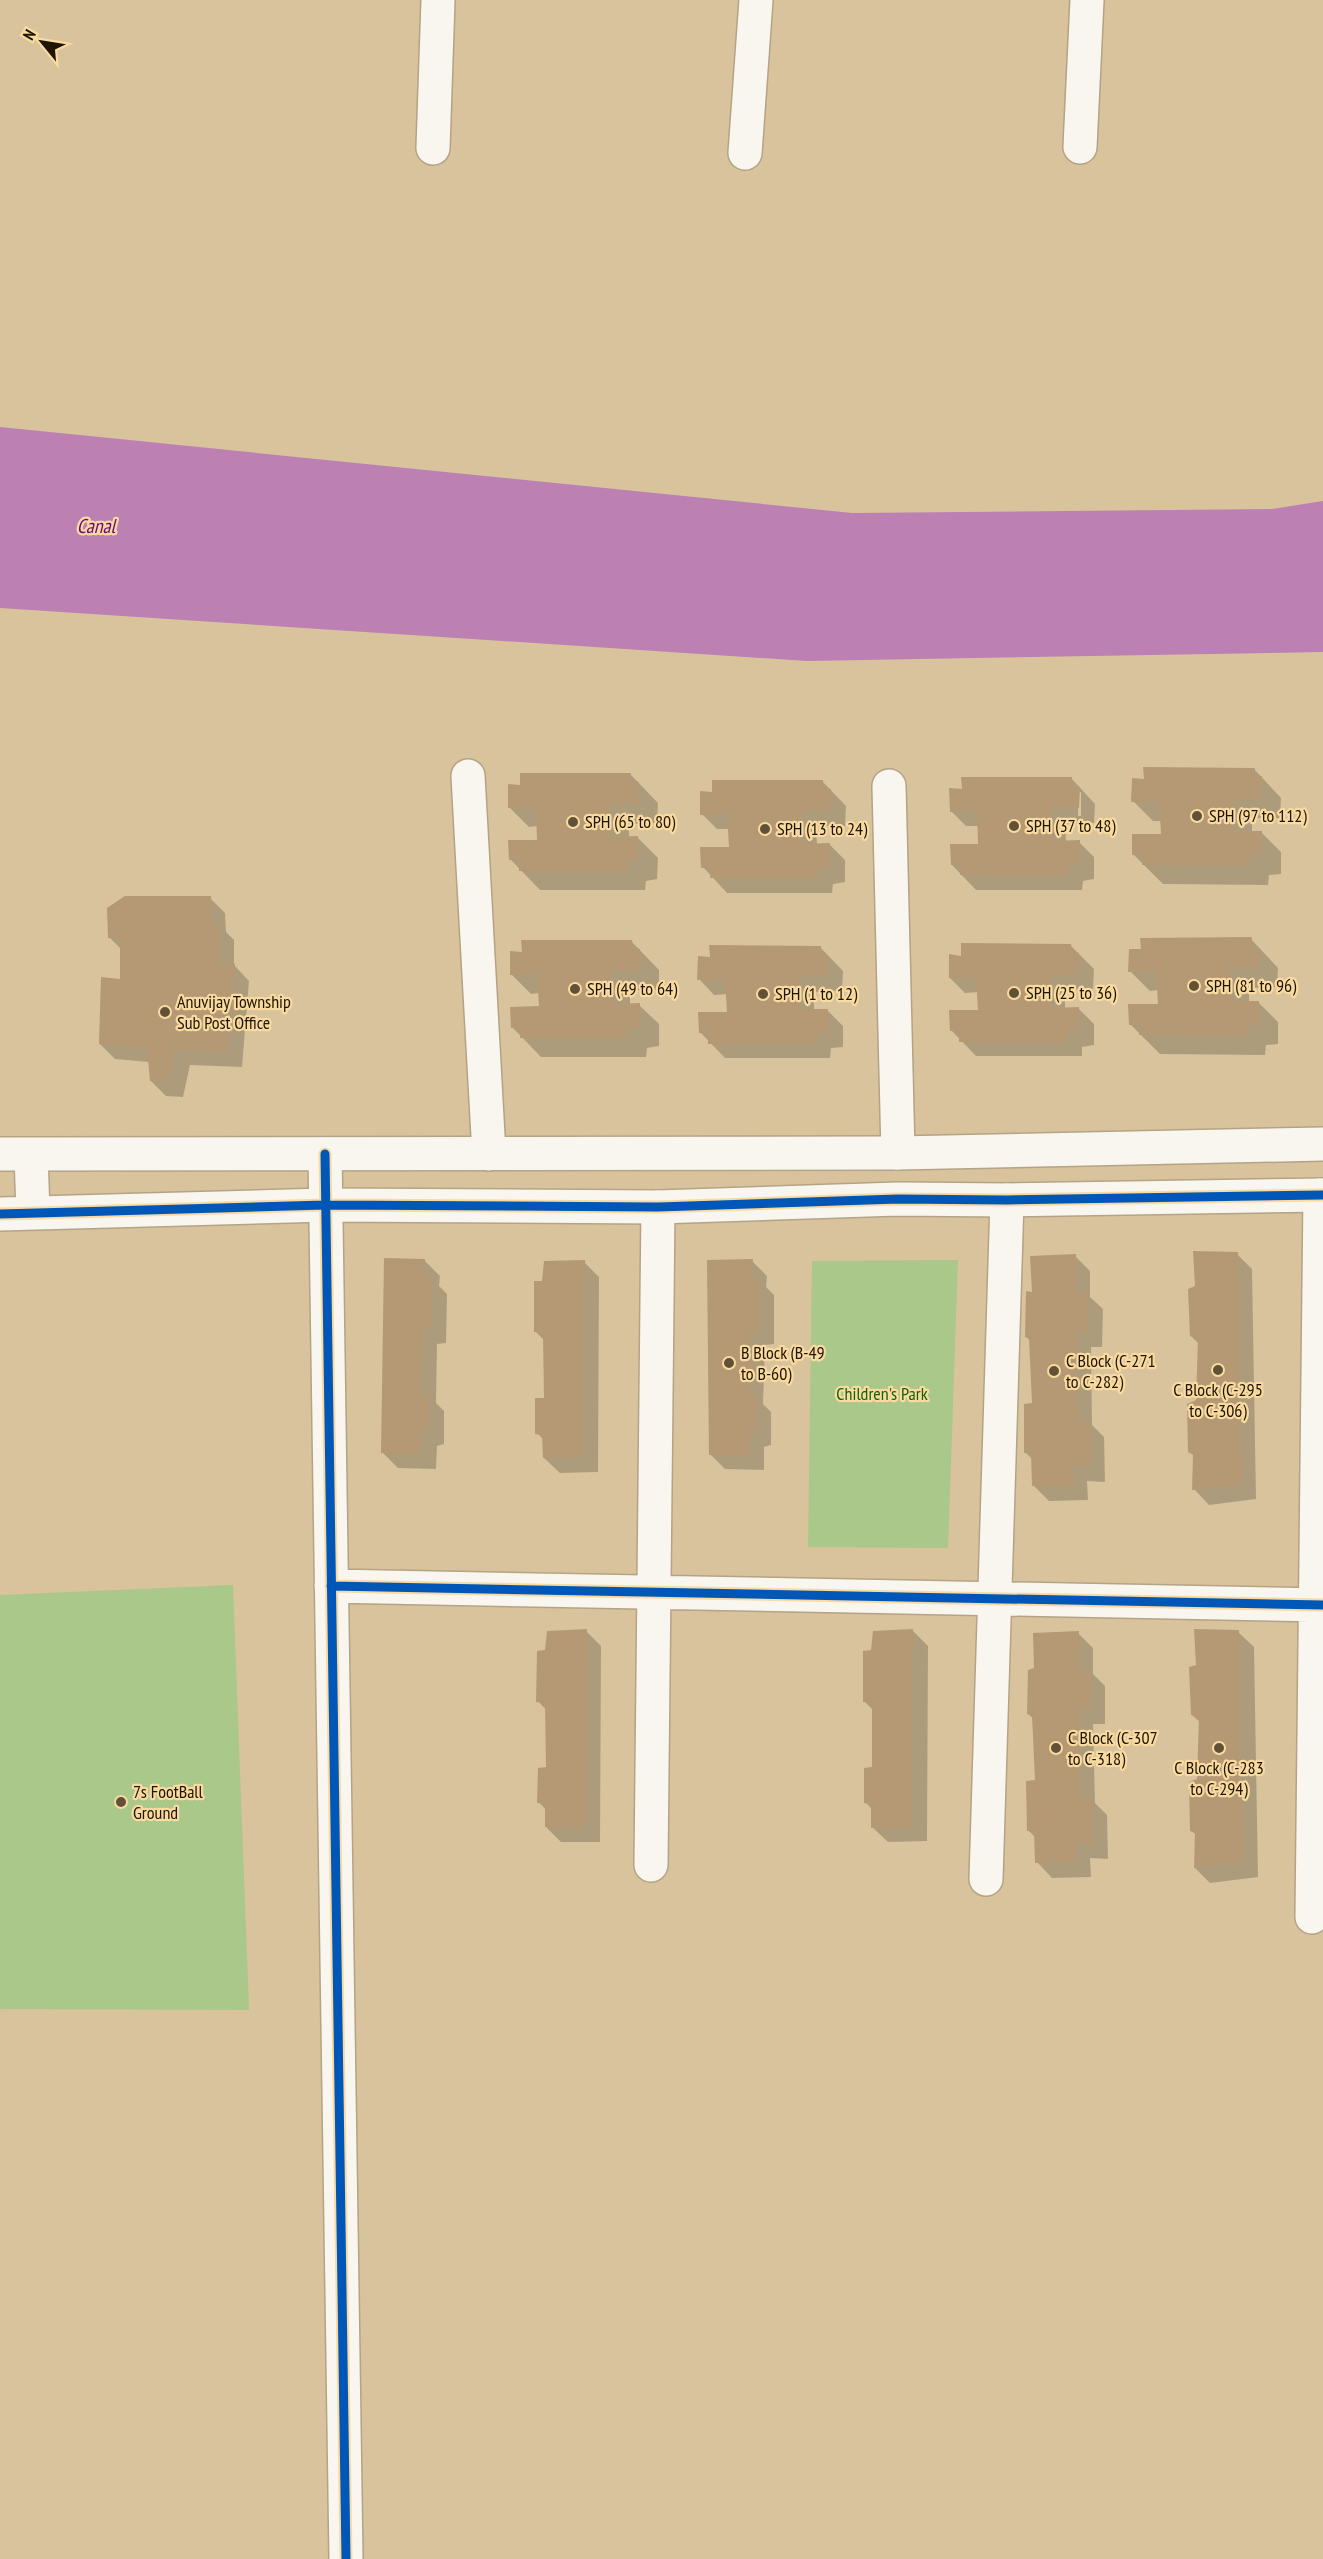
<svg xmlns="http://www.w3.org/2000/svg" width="1323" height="2559" font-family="'PT Sans Narrow',sans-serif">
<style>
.green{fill:#a9c889}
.water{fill:#bc81b2}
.shadow{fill:#0003;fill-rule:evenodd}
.building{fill:#b49974}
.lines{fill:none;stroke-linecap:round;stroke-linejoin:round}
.minor-casing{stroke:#b4a384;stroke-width:36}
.tertiary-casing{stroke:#b4a384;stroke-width:36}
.minor{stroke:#f9f6f0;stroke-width:33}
.tertiary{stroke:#f9f6f0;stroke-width:33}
.cycleway-casing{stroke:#f9daa1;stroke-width:13}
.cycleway{stroke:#0057b8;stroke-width:9}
.poi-dot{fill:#605137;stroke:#f9daa1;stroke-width:2}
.labels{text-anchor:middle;stroke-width:4.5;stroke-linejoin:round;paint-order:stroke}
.poi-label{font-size:18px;fill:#1f1400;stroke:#f9daa1;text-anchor:start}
.park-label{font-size:18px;fill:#0d6407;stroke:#f9daa1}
.water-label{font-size:20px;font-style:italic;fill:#6d077b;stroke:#f9daa1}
</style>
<rect width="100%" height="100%" fill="#d9c39c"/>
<!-- green -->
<path class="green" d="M958,1260L948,1548L808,1547L812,1261Z
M233,1585L249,2010L0,2009V1595Z"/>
<!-- water -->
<path class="water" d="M0,427L852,513L1272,509L1323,501V652L807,661L0,608Z"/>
<!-- shadow -->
<path class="shadow" d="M1254,769L1281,798L1280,818H1252V832H1261L1281,852V874L1269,875L1268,885L1163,884L1134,855L1162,836V821H1153L1133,801L1145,781Z
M631,775L658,803L657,823L629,824V838H638L658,858L657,879L646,881L645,890H540L511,860L539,842L538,826L529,827L509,807L522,787Z
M1072,779L1095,804L1094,823L1065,824L1066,842H1079L1094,857V879L1083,881L1082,890H976L952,865L980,846L979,826H966L951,811L963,791ZM1078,792H1081V816H1078Z
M822,781L846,806L845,826H816L817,845H830L845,860V882L833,884L832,893H727L703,867L731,848L730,829H717L702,814L714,794Z
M210,898L225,913L226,932L234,940V965L249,981L242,1067L190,1065L183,1097L166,1096L151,1081L149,1062L115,1059L100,1044L122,981L121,949L109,937Z
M1251,939L1278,968L1277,987L1249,988V1002H1258L1278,1022V1044L1266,1045L1265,1055L1160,1054L1131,1025L1159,1006V990L1150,991L1130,971Z
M632,942L659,970V990H630V1005H639L659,1024V1046L647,1048L646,1057H541L512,1027L540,1008L539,993L531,994L511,974L523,954Z
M1070,945L1094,969L1093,989L1065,990V1009H1079L1094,1024V1045L1082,1047V1056H976L951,1030L980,1012L979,992L965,993L950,978L962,957Z
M820,947L843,971L842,991L814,992V1011L827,1010L843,1026V1047L831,1048L830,1058H725L700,1032L729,1013L728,994L714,995L699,979L711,959Z
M1237,1254L1252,1269L1256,1499L1209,1505L1194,1489L1199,1344L1191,1336Z
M1075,1256L1090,1271V1297L1103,1309L1102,1347H1091L1092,1425L1104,1437L1105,1482L1087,1481L1088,1500L1049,1501L1034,1486L1033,1460L1026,1453L1034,1404L1031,1341L1026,1337L1033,1293Z
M424,1260L440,1276L439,1286L447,1294L446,1343L437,1344L436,1403L444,1411V1444L437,1446L436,1469L398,1468L383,1453Z
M752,1261L767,1276L766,1287L774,1295V1344L765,1345L763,1404L771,1412V1445L764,1447V1470L725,1469L710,1454Z
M584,1262L599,1277L598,1472L560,1473L544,1458V1440L537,1433L546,1399L545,1341L536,1332L544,1282Z
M586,1631L601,1646L600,1842H561L546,1827V1810L539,1802L548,1768L547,1711L538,1701L546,1652Z
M913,1631L928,1646L927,1841L888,1842L872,1827V1809L865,1802L874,1769L873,1710L864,1701L872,1651Z
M1238,1632L1254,1647L1258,1877L1210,1883L1195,1868L1196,1835L1191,1830L1198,1780L1200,1722L1192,1715Z
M1078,1633L1093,1648V1674L1105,1686V1724H1093L1095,1803L1107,1815L1108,1859L1090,1858L1091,1877L1052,1878L1037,1862L1036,1838L1028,1830L1036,1782L1034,1719L1028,1714L1036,1669Z"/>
<!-- building -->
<path class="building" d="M1143,767L1255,768L1254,776H1262L1261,798L1233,799L1234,831H1262V855L1250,856L1249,866L1142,865V855H1132V834H1161L1159,801L1131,802L1132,778L1144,779Z
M520,773H631L630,781L639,782L638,804L610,805V837L638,836V860L626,861V871H519V860H509L508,840H537L536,807L508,808V784L520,785Z
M961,777H1072V786L1080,787L1079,808L1051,809L1052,841L1080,840V864L1068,866L1067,876L960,875V865H951L950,844H978L977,810L950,812L949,788L962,789Z
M712,780H823V788L831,789L830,811L802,812V844L830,843V867L818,869V878H710L711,867L701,868L700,847H729L727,813L700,815V791L712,792Z
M125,896H211L212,923H220L218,962L235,964L227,1052L175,1050L168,1082L150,1081L147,1048L99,1044L101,977L120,979V938H108L107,908Z
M1252,937L1251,946L1259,947L1258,968L1230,969L1231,1001H1259V1024L1247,1026L1246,1036L1139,1035V1025H1129L1128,1004H1158L1156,971L1128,972L1129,949H1141L1140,938Z
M521,940H632L633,948L640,949V971H611L612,1004L640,1003V1027L628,1028L627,1038H520V1028H511L510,1007L539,1006L537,973L510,975V951L522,952Z
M961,943L1071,944L1072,951L1079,953V974L1051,975V1008L1079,1007V1030L1067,1032V1042H959V1031H950L949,1010H978L976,977L949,978V954L961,956Z
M709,945L821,946L820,954L828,955L827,976L800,977V1009H828V1032L816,1034V1044H708V1033H699L698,1012H727L725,979L697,980L698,956L710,957Z
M1193,1251L1238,1252L1242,1484L1192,1490L1193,1455L1188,1452L1187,1404L1196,1400L1198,1339L1190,1336L1188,1289L1195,1286Z
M1076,1254V1294L1088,1292V1333L1076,1332L1078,1421H1090V1467L1073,1466L1074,1485L1032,1486L1031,1453H1024V1404L1032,1403L1029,1338L1025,1337L1026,1291L1032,1292L1030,1256Z
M384,1258L425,1259L424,1277H432V1328L423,1329L421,1394H429V1429L422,1431L421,1454L381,1453Z
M753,1259L751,1278H760V1330L751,1331L749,1395H757V1430L750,1432L749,1456L709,1455L707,1260Z
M585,1260L583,1457L543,1458L542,1435L535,1434V1398H544L543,1333L534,1332V1281H542L544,1261Z
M587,1629L586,1827H545V1804L537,1803L538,1768L546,1767L545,1703L536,1702L537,1651L545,1650L547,1631Z
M913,1629L912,1827L871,1828V1804L864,1803V1768L872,1767V1702H863V1651L871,1650L873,1631Z
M1194,1629L1239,1630L1243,1862L1194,1868L1195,1833L1190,1831L1189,1782L1197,1779L1199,1717L1191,1715L1189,1667L1196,1665Z
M1079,1631L1078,1671L1090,1669V1710L1079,1709L1081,1798H1092L1093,1844L1076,1843L1077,1862L1035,1863L1034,1830L1027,1831L1026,1781L1035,1780L1032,1715L1027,1714L1028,1670L1034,1668L1033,1633Z"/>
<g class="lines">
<!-- minor casing -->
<g class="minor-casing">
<path id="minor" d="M1080,147L1087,0
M433,148L438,0
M745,153L756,0
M468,776L489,1154
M889,786L898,1153
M325,1154L346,2559
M331,1586L1323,1605
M651,1865L658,1207
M986,1879L1007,1200
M1312,1917L1320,1195"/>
</g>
<!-- tertiary casing -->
<g class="tertiary-casing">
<path id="tertiary" d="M0,1154L898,1153L1323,1144
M31,1154L33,1213
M0,1214L325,1205L658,1207L898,1199L1007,1200L1323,1195"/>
</g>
<!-- minor -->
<use href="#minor" class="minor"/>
<!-- tertiary -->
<use href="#tertiary" class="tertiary"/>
<!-- cycleway casing -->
<g class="cycleway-casing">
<path id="cycleway" d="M325,1154L346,2559
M0,1214L325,1205L658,1207L898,1199L1007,1200L1323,1195
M331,1586L1323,1605"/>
</g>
<!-- cycleway -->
<use href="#cycleway" class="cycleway"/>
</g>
<!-- markers -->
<g class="poi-dot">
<circle cx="1197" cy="816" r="6"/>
<circle cx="573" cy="822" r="6"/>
<circle cx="1014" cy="826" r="6"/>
<circle cx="765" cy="829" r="6"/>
<circle cx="1194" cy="986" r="6"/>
<circle cx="575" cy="989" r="6"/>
<circle cx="1014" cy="993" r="6"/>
<circle cx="763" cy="994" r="6"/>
<circle cx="165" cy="1012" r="6"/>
<circle cx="729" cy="1363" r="6"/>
<circle cx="1218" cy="1370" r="6"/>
<circle cx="1054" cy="1371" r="6"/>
<circle cx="1056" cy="1748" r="6"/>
<circle cx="1219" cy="1748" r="6"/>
<circle cx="121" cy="1802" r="6"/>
</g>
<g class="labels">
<!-- poi labels -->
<g class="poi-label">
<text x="1209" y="822">SPH (97 to 112)</text>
<text x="585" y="828">SPH (65 to 80)</text>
<text x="1026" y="832">SPH (37 to 48)</text>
<text x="777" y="835">SPH (13 to 24)</text>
<text x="1206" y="992">SPH (81 to 96)</text>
<text x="587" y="995">SPH (49 to 64)</text>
<text x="1026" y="999">SPH (25 to 36)</text>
<text x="775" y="1000">SPH (1 to 12)</text>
<text x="177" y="1008">Anuvijay Township<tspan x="177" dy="21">Sub Post Office</tspan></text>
<text x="741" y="1359">B Block (B-49<tspan x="741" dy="21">to B-60)</tspan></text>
<text x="1066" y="1367">C Block (C-271<tspan x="1066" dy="21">to C-282)</tspan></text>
<text x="1218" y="1396" text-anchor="middle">C Block (C-295<tspan x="1218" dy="21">to C-306)</tspan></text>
<text x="1068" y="1744">C Block (C-307<tspan x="1068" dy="21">to C-318)</tspan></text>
<text x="1219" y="1774" text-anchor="middle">C Block (C-283<tspan x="1219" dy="21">to C-294)</tspan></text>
<text x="133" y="1798">7s FootBall<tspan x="133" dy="21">Ground</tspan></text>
</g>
<!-- park labels -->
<g class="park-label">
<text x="882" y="1400">Children's Park</text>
</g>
<!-- water labels -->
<g class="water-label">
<text x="96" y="533">Canal</text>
</g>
</g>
<!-- north arrow -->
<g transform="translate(42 42) rotate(300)" stroke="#f9daa1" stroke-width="4.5" paint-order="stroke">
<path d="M0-4.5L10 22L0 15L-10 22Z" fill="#1f1400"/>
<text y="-9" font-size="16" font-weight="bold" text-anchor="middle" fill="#1f1400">N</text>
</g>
</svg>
